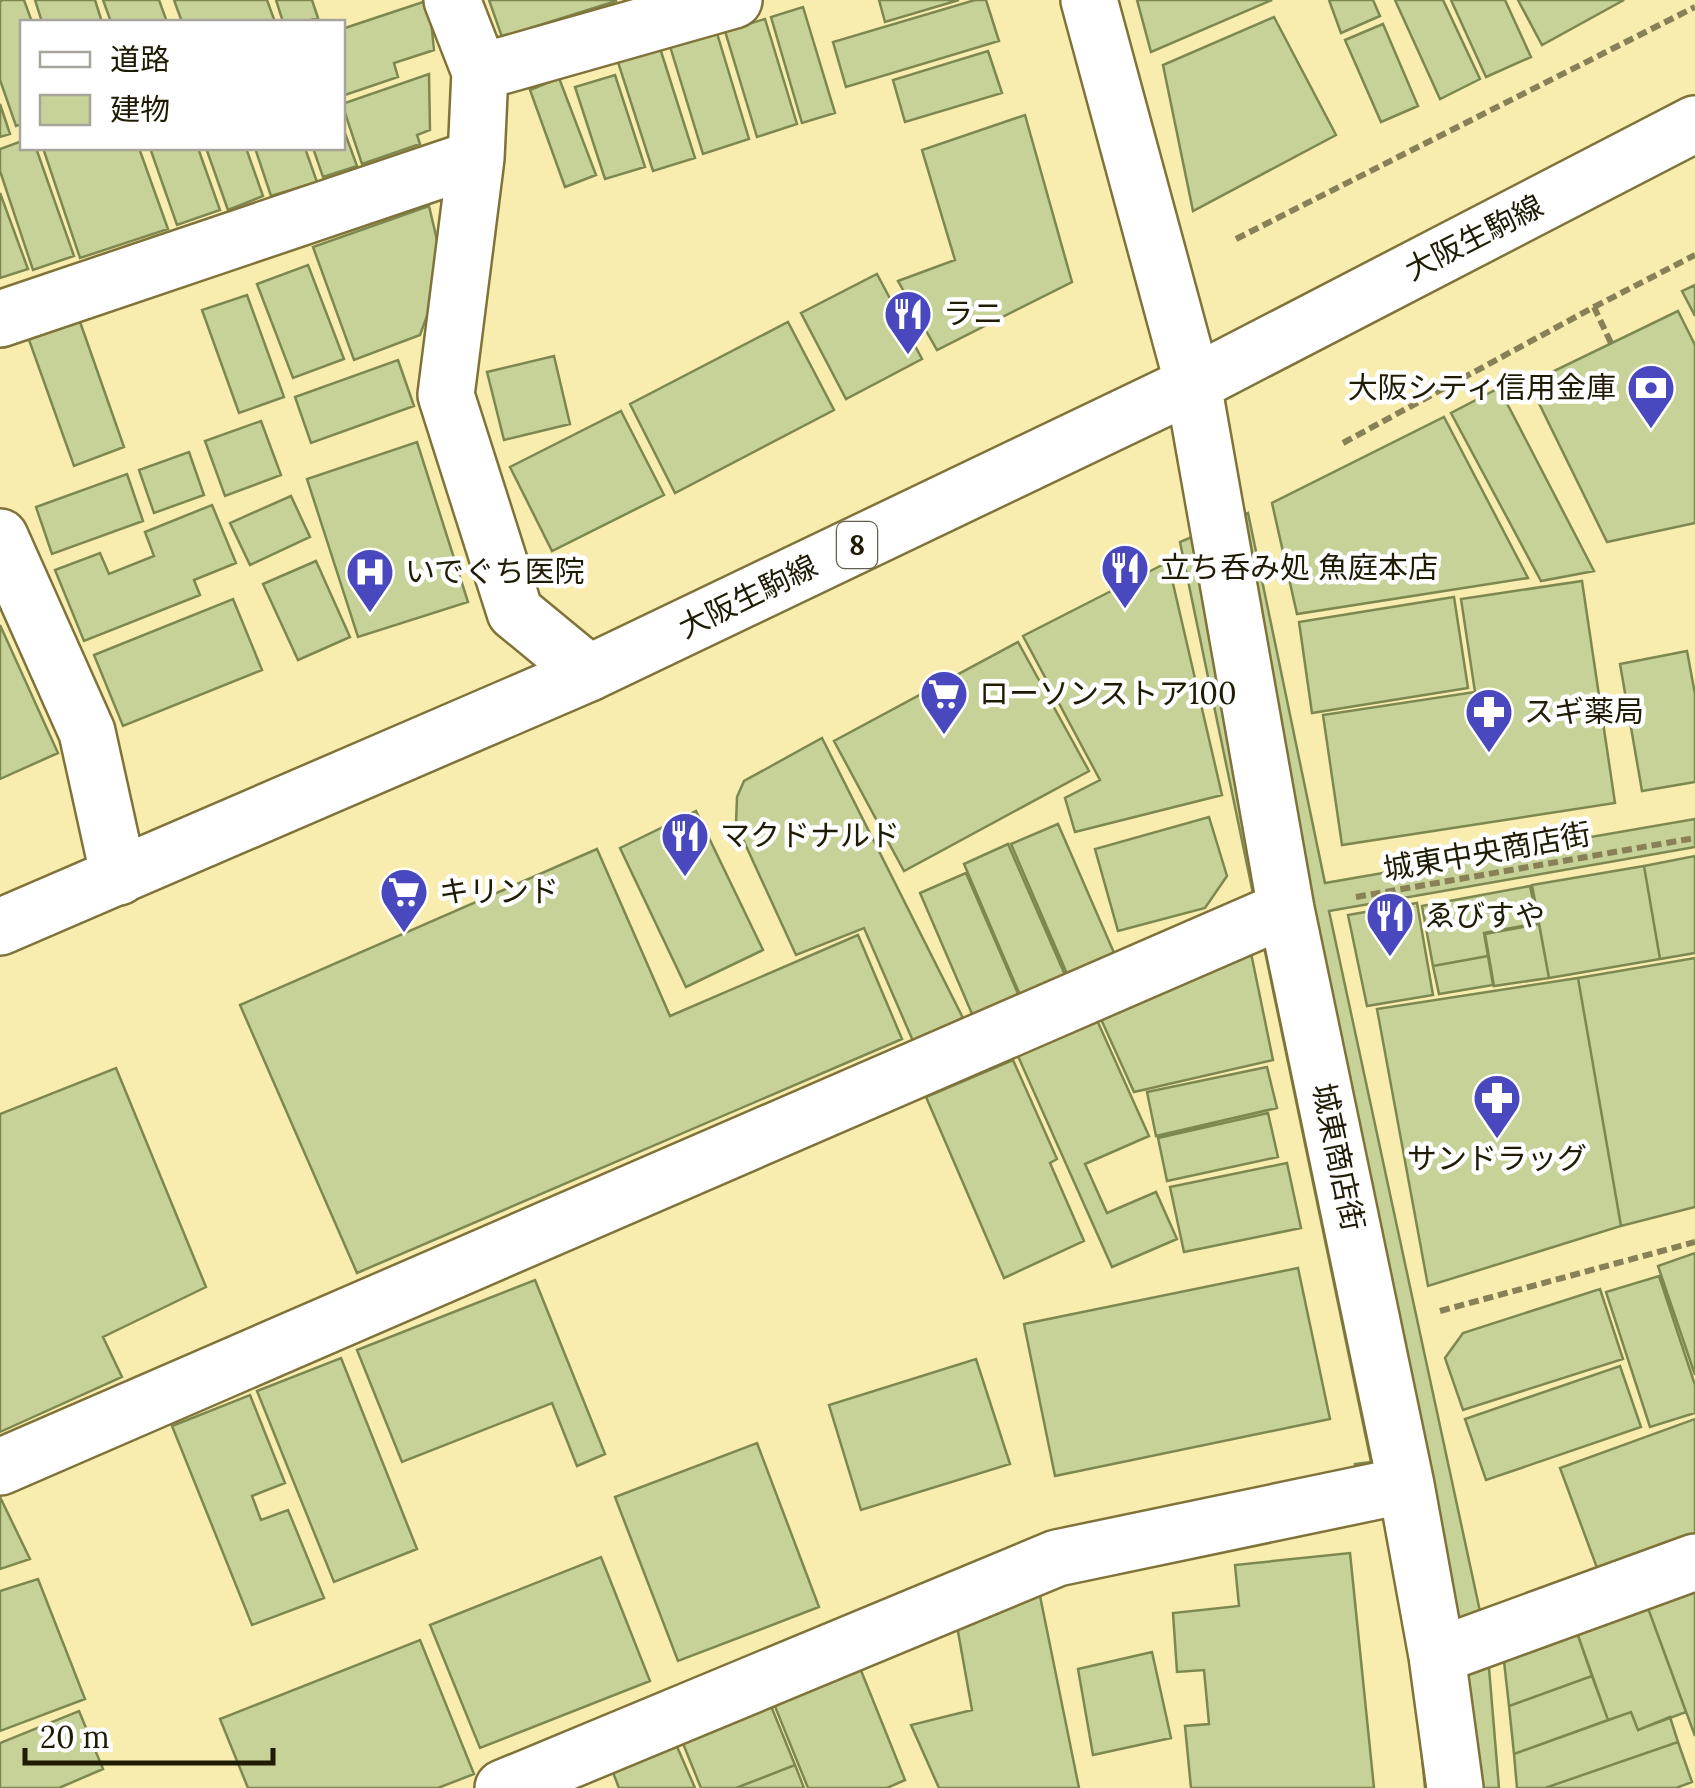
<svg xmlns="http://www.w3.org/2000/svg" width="1695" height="1788" font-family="Lora,'Noto Sans JP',serif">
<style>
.building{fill:#c6d297;stroke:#7d8850;stroke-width:2.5}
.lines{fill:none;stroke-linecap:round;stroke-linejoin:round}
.minor-casing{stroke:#80733a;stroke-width:60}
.major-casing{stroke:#80733a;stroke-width:60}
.path{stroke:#888056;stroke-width:6;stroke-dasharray:10 5;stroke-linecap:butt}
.minor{stroke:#fff;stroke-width:55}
.major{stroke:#fff;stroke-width:55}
.labels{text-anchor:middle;stroke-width:9;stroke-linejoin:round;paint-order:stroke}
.shield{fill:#fff;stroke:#635f4f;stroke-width:2.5}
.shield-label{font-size:28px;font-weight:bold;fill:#201b04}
.street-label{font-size:30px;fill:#201b04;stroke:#fff}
.poi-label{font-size:30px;fill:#201b04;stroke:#fff;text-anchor:start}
</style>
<rect width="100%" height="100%" fill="#f9ecaf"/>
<!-- building -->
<path class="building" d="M3,0H24L32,22H22V124L16,126L0,80V1Z
M35,0H95L102,22H42Z
M103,0H159L167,22H111Z
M174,0H267L275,22H182Z
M276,0H312L318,18L304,22H283Z
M429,0L434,50L394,63L398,77L342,96V29Z
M489,0H616V1L502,37Z
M879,0H959L885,22Z
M975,0H986L999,41L846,87L833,42Z
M1137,0H1272L1151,52Z
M1329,0H1373L1380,16L1341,33Z
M1395,0H1443L1480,79L1440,99Z
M1451,0H1505L1531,57L1486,77Z
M1518,0H1624L1542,45Z
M803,7L835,113L802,123L771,17Z
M1274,17L1336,135L1193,211L1163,65Z
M765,19L797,124L757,137L725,31Z
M1383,24L1418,106L1381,122L1345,40Z
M716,30L749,139L703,154L669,43Z
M659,45L695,158L653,171L617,59Z
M988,51L1002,93L905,122L893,80Z
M429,74L430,130L417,135L420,144L362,164L342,104Z
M615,75L645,167L605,179L575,87Z
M559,78L596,175L565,187L530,90Z
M0,104L10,134L0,137Z
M1025,115L1072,282L937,350L898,281L955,260L922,150Z
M342,125L357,166L323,177L313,148H342Z
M22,141V148H36L74,256L33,270L0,171V149Z
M43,148H139L168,229L80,258Z
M150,148H198L220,210L177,225Z
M206,148H246L263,196L228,210Z
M255,148H305L317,182L271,196Z
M0,193L28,269L0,278Z
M429,206L444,270L420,335L354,360L313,247Z
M308,265L344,359L293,378L257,284Z
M877,274L922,359L846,399L801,313Z
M1695,285V316L1682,291Z
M247,295L284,397L239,413L202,310Z
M1678,311L1695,345V523L1607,542L1529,383Z
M79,319L124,447L74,466L28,337Z
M788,322L834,410L675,493L630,404Z
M554,356L570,424L504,440L487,372Z
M398,360L414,406L311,443L295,397Z
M1499,388L1594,571L1541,581L1451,413Z
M621,411L664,495L552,551L510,467Z
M1444,417L1528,578L1297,614L1272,503Z
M261,421L281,475L225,496L205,441Z
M417,442L468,602L358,637L307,479Z
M189,452L204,495L154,513L139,470Z
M127,474L143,521L52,554L36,507Z
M291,496L310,537L250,565L230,523Z
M212,505L236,563L194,580L200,595L84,641L55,570L100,553L109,574L154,556L145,532Z
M1248,513L1325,883L1695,819V847L1329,911L1487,1644L1499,1788H1425L1412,1658L1379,1485L1358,1491L1355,1464L1371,1462L1180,542Z
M316,561L350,637L298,660L263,584Z
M1168,562L1222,795L1075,832L1065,798L1100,780L1023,636Z
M1582,581L1615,803L1342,845L1323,715L1475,692L1461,599Z
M1454,597L1468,688L1312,713L1299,622Z
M233,599L262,670L123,726L94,655Z
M0,625L58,753L0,779Z
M1018,642L1089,771L904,871L834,741Z
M1687,651L1695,694V782L1642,791L1620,664Z
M822,738L963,1018L913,1041L864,928L796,955L736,824L737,797L744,781Z
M696,811L763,950L686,987L620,848Z
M1209,817L1227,876L1205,908L1118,931L1095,849Z
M1058,824L1115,955L1068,976L1011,844Z
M1008,844L1065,975L1020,995L964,864Z
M597,849L670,1016L858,935L902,1039L357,1273L240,1005Z
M1695,856V953L1660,959L1644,866Z
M1644,866L1660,959L1549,978L1532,885Z
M966,873L1019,996L973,1016L920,893Z
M1530,886L1538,923L1484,933L1488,956L1433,966L1422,906Z
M1417,903L1433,995L1367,1006L1348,915Z
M1539,924L1549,978L1494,986L1485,934Z
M1251,953L1273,1060L1134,1092L1100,1017Z
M1488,956L1493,985L1439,994L1433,966Z
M1695,958V1207L1621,1226L1578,978Z
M1578,978L1621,1226L1428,1286L1377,1009Z
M1096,1018L1149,1136L1085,1164L1107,1213L1156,1192L1177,1239L1112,1267L1017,1054Z
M1013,1060L1057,1159L1050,1163L1084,1241L1004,1278L926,1097Z
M1267,1067L1277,1108L1156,1136L1147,1092Z
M116,1068L206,1287L103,1337L122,1377L0,1432V1114Z
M1268,1113L1278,1157L1167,1181L1158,1138Z
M1287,1163L1301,1228L1184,1252L1170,1187Z
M1695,1253V1375L1658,1266Z
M1298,1268L1330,1419L1055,1476L1024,1324Z
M1659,1276L1695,1385V1413L1650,1427L1606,1292Z
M535,1280L605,1454L577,1466L552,1403L402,1462L357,1350Z
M1600,1289L1623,1359L1463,1410L1445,1358L1463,1333Z
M341,1358L417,1549L334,1582L257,1391Z
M976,1359L1010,1464L861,1510L829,1405Z
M1620,1366L1641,1427L1486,1480L1465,1419Z
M250,1395L285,1483L252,1496L261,1520L288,1510L324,1598L252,1625L172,1426Z
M1695,1419V1542L1600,1576L1560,1468Z
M757,1443L819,1607L678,1661L615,1497Z
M0,1497L30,1559L0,1569Z
M1350,1553L1374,1788H1191L1185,1726L1209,1724L1204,1670L1177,1672L1173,1613L1239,1606L1235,1565Z
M601,1557L650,1681L480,1748L430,1625Z
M38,1579L85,1699L0,1731V1591Z
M1695,1582V1736L1645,1600Z
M1039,1591L1079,1788H939L911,1725L972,1710L957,1626Z
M1645,1600L1686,1712L1638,1730L1631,1712L1608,1720L1575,1627Z
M1575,1627L1592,1676L1509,1706L1504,1661L1511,1649Z
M420,1640L474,1774L438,1788H248L220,1719Z
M1152,1652L1171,1738L1093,1755L1078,1669Z
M860,1668L905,1780L887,1788H808L774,1704Z
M1592,1676L1608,1720L1514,1754L1509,1706Z
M771,1706L795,1765L736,1788H701L682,1741Z
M79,1711L103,1769L59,1788H0V1743Z
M1631,1712L1638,1730L1670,1717L1678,1742L1545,1788H1517L1514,1754Z
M675,1742L695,1788H619L612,1770Z
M1678,1742L1692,1782L1676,1788H1545Z
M795,1765L804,1788H736Z"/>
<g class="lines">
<!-- minor casing -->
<g class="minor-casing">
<path id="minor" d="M452,0L480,72L476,158L446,395L515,612L589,673
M1089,0L1193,384L1286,909L1406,1485L1437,1656L1455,1788
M480,72L734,0
M0,319L476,158
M0,537L87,732L119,877
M0,1467L1286,909
M1437,1656L1695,1562
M503,1788L1057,1558L1406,1485"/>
</g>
<!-- major casing -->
<g class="major-casing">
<path id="major" d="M0,927L589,673L1193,384L1695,124"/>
</g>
<!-- path -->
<path class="path" d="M1236,239L1695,7
M1594,307L1695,255
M1343,443L1594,307L1611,343
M1356,897L1695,838
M1440,1311L1695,1242"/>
<!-- minor -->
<use href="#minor" class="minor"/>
<!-- major -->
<use href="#major" class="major"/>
</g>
<!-- icons -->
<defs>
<g id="restaurant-pin" transform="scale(2.5)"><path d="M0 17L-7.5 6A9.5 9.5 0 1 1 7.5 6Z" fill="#4948be" stroke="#fff"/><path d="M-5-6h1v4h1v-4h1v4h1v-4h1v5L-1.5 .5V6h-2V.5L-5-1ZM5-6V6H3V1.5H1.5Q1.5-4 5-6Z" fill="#fff"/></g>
<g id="bank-pin" transform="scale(2.5)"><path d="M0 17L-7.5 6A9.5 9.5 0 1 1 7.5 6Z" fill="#4948be" stroke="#fff"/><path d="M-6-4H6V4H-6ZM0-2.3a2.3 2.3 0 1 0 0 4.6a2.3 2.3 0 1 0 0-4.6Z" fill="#fff"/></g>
<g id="hospital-pin" transform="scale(2.5)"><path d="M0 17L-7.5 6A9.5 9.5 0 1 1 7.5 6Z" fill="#4948be" stroke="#fff"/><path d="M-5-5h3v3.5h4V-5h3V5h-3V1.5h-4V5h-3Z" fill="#fff"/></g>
<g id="supermarket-pin" transform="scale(2.5)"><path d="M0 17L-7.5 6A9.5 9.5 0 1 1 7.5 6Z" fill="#4948be" stroke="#fff"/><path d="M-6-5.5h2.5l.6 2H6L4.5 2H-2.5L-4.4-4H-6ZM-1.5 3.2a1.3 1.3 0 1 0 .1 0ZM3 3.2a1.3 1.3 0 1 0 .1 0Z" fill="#fff"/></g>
<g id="pharmacy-pin" transform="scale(2.5)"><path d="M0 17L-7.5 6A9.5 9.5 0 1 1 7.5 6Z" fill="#4948be" stroke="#fff"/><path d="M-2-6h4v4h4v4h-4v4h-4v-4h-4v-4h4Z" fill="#fff"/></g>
</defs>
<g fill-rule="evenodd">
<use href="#restaurant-pin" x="908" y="314"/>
<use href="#bank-pin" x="1651" y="388"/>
<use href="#restaurant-pin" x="1125" y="568"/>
<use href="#hospital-pin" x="370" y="572"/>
<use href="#supermarket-pin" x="944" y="694"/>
<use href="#pharmacy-pin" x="1489" y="712"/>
<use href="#restaurant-pin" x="685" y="836"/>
<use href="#supermarket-pin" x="404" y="892"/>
<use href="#restaurant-pin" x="1390" y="916"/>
<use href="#pharmacy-pin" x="1497" y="1098"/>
</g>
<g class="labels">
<!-- shield labels -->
<rect class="shield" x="837" y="522" width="40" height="46" rx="8"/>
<g class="shield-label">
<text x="857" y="555">8</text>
</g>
<!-- street labels -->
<g class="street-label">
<text transform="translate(1474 238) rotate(-27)" y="10">大阪生駒線</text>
<text transform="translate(748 597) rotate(-26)" y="10">大阪生駒線</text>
<text transform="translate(1487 852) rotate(-10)" y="10">城東中央商店街</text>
<text transform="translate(1338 1157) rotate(78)" y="10">城東商店街</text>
</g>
<!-- poi labels -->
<g class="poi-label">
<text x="943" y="324">ラニ</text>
<text x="1616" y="398" text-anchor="end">大阪シティ信用金庫</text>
<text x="1160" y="578">立ち呑み処 魚庭本店</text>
<text x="405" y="582">いでぐち医院</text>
<text x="979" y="704">ローソンストア100</text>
<text x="1524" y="722">スギ薬局</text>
<text x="720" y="846">マクドナルド</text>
<text x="439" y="902">キリンド</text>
<text x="1425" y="926">ゑびすや</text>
<text x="1497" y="1169" text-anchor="middle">サンドラッグ</text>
</g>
</g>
<!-- legend -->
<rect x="20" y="20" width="325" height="130" fill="#ffffff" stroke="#a6a49b" stroke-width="2.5"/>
<rect x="40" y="52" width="50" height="15" fill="#ffffff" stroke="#a6a49b" stroke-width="2.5"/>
<text x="110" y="70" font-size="30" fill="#201b04">道路</text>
<rect x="40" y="95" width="50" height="30" fill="#c6d297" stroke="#a6a49b" stroke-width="2.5"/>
<text x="110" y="120" font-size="30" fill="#201b04">建物</text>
<!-- scale -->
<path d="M25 1748v15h248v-15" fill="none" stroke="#201b04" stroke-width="5"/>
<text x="40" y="1748" font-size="30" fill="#201b04" stroke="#ffffff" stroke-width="8" paint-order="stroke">20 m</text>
</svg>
